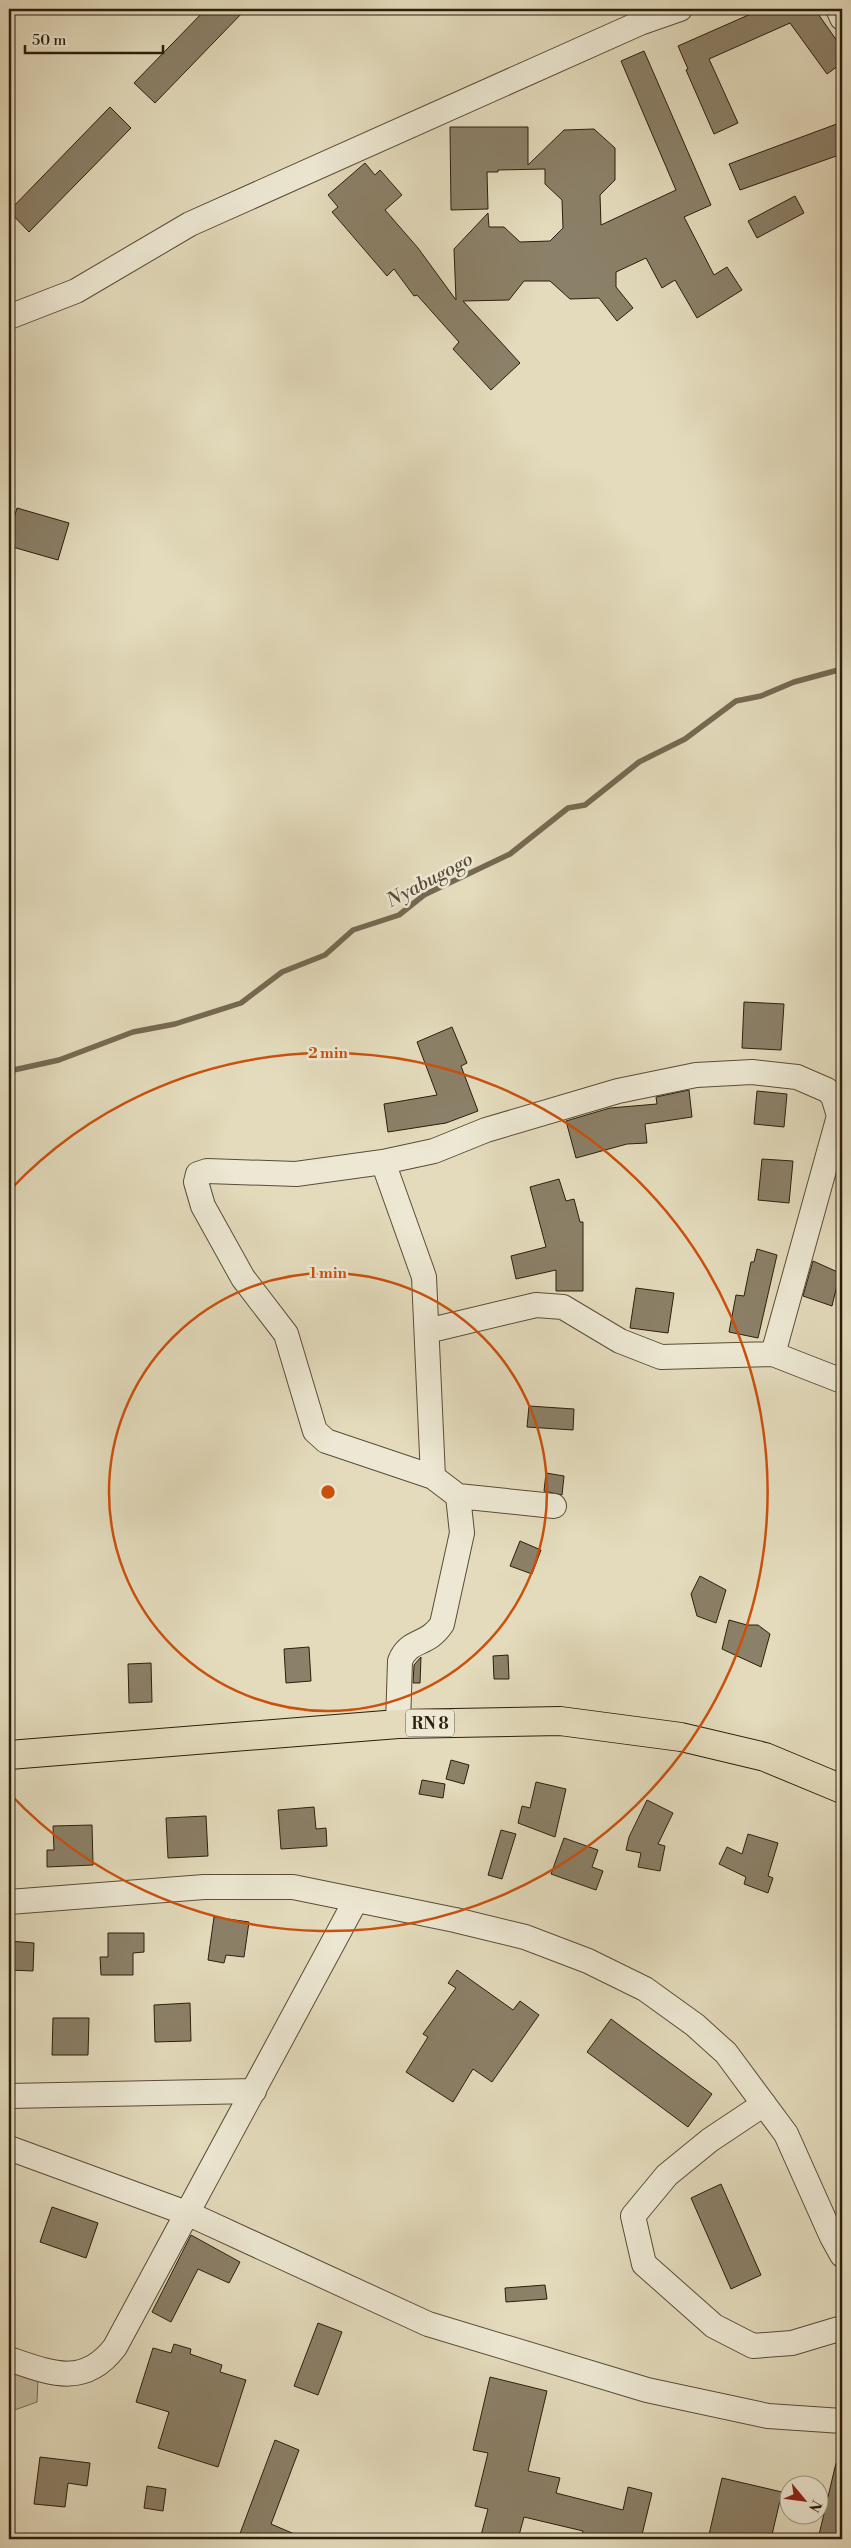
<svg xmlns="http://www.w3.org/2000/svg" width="851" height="2548" font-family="'Libre Bodoni',serif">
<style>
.green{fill:#c4bb9e;stroke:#786c55}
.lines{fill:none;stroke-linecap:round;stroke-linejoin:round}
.stream{stroke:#756952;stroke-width:5.5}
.building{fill:#8b8068;stroke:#2c1e0c}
.minor-casing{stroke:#5a4d38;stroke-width:26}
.major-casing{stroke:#2c1e0c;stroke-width:30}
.minor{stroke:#ede8d3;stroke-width:24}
.major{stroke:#e3dbbc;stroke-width:28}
.ring{fill:none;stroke:#cc500c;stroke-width:2.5}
.labels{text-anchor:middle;stroke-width:5;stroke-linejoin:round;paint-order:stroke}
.shield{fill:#ede8d3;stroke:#665b48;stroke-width:1}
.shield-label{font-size:16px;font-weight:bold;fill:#2c1e0c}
.water-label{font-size:19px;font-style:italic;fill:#564a35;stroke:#ede8d3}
.centre{fill:#cc500c;stroke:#ede8d3;stroke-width:2.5}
.ring-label{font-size:15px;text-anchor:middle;font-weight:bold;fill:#cc500c;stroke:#ede8d3;stroke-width:5;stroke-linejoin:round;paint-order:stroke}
</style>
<rect width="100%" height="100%" fill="#e3dbbc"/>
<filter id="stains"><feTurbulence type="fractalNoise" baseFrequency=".004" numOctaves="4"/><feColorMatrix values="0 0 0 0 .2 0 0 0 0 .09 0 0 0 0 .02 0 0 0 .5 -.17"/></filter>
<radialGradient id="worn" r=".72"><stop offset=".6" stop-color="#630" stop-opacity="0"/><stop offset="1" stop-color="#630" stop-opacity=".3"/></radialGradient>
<!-- green -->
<path class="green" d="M9,2369L38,2379L37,2402L9,2412Z"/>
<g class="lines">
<!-- stream -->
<path class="stream" d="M9,1071L59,1060L133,1032L175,1024L241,1003L282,972L325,955L353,930L399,915L424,895L510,854L568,808L585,805L639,762L685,739L736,701L761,696L794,682L842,669"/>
</g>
<!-- building -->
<path class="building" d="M206,9H246L155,103L134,83Z
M762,9H822L816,11L842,48V63L827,74L790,23L709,59L738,123L714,134L686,70L688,69L678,46Z
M644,51L711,205L684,217L714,275L727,267L742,290L697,318L675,280L662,288L646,258L616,272V287L633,308L617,321L599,298L570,299L550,281H524L509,300L463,301L520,363L491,390L453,349L459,342L417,295L414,296L394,269L387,276L332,212L338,207L328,195L365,163L375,175L380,170L402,195L385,210L418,248L456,300L454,249L488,213L489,227H504L520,242L550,241L563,228L562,200L545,184V169L498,170V172H487L488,209L451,210L450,127H528V165L564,130L594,129L615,148V180L600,195L601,225L676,190L621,61Z
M110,107L131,128L29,232L9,211Z
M842,122V154L740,190L729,164Z
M795,196L804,213L757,238L748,221Z
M17,508L69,523L58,560L9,546V535Z
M744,1002L784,1004L781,1050L742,1048Z
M452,1027L467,1063L461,1066L478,1111L446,1123L388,1132L384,1104L437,1095L417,1042Z
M689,1090L692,1117L645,1124L647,1143L627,1144L576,1158L566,1121L610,1108L657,1104L656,1097Z
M757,1091L787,1094L784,1127L754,1124Z
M762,1159L793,1161L789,1203L758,1200Z
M559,1179L566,1201L574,1199L580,1222H583V1291H556V1270L516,1279L511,1256L546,1247L530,1187Z
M757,1249L777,1255L758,1338L729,1332L736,1295L744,1296L751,1262H754Z
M813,1261L840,1273L832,1306L803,1296Z
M636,1288L674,1293L668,1333L630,1328Z
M529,1406L574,1409L573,1430L527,1427Z
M546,1473L564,1476L562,1495L544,1491Z
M520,1541L541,1550L532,1574L510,1566Z
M700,1576L726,1590L716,1623L697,1616L691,1594Z
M729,1620L747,1625H758L770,1634L761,1667L722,1649Z
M309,1647L311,1681L286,1683L284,1649Z
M508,1655L509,1679H494L493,1656Z
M421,1657L420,1683H413L414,1665Z
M151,1663L152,1702L129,1703L128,1664Z
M451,1760L469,1765L464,1784L446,1779Z
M422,1780L445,1784L443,1798L419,1794Z
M536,1782L566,1789L555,1837L518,1823L522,1806L530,1808Z
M647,1800L673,1813L658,1844L665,1846L660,1871L638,1867L641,1853L626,1850L629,1837Z
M314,1807L316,1829L326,1828L327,1846L281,1849L278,1810Z
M206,1816L208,1856L168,1858L166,1818Z
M92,1825L93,1865L47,1867V1850H54L53,1826Z
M501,1830L516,1834L502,1879L488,1875Z
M748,1834L778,1843L768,1876L773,1878L768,1893L744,1884L746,1877L719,1864L727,1847L742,1854Z
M564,1838L598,1850L592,1867L603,1871L596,1890L551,1874Z
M214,1917L249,1922L244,1957L226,1955L224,1963L208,1960Z
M108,1933H144V1952L133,1953V1975H101L100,1957H108Z
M9,1941L34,1943L33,1971L9,1970Z
M457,1970L513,2010L520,2001L539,2015L492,2082L473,2069L453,2102L406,2072L428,2037L423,2034L456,1988L448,1983Z
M190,2003L191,2041L155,2042L154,2005Z
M53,2018H89L88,2055H52Z
M611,2019L712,2094L688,2127L587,2052Z
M721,2184L761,2275L731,2289L691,2198Z
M52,2207L98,2223L86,2258L40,2242Z
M191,2235L240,2262L229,2283L198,2269L171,2322L152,2312Z
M545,2285L547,2299L506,2302L505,2288Z
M318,2323L342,2332L318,2395L294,2386Z
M174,2344L191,2349L190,2354L222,2365L220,2372L246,2380L218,2467L158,2448L169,2412L136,2402L153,2348L171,2353Z
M490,2377L547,2391L528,2471L560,2478L556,2493L623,2510L628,2487L652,2493L641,2539H581L583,2531L524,2517L518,2539H480L488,2509L475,2506L488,2453L473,2450Z
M275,2440L299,2450L271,2524L306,2539H238Z
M40,2457L90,2463L87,2486L68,2483L65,2507L34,2504Z
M836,2463L842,2464V2539H818Z
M722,2478L782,2492L771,2539H708Z
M147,2486L166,2489L163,2511L144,2508Z"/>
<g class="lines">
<!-- minor casing -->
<g class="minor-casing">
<path id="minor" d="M838,9L842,18
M9,317L76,291L190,224L640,23L680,9
M383,1162L296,1174L207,1171L198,1174L196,1182L203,1206L243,1278L286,1334L315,1431L326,1441L433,1477L458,1496L554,1506
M427,1331L536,1305L563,1307L620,1341L661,1357L773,1354L842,1381
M773,1354L839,1116L842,1118
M433,1477L424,1277L383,1162L434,1151L486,1130L618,1091L696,1075L752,1072L797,1077L827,1090L833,1096L839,1116
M398,1724L400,1661C409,1638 427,1647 442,1624L462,1533L458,1496
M9,1902L204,1887H293L455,1920L525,1937L588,1961L645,1989L695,2025L726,2053L786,2134L832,2237L842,2255
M9,2096L254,2091
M764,2104L710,2140L667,2175L633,2216L644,2264L714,2326L753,2346L792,2343L842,2328
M9,2148L189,2214L428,2324L647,2390L768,2416L842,2421
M9,2359C50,2373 84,2388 115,2347L356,1900"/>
</g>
<!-- major casing -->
<g class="major-casing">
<path id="major" d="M9,1755L398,1724L560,1721L681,1737L765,1757L842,1789"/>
</g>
<!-- minor -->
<use href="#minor" class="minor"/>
<!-- major -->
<use href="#major" class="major"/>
</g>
<!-- distance rings -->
<g class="ring">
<circle cx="328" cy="1492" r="219"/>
<path d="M10 1190A439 439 0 1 1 10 1794"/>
</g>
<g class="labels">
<!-- shield labels -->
<rect class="shield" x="406" y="1709.5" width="48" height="27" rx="4"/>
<g class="shield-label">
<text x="430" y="1729">RN 8</text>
</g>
<!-- water labels -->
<g class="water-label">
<text transform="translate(429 879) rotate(-28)" y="7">Nyabugogo</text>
</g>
</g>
<circle cx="328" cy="1492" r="8" class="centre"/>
<g class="ring-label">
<text x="328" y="1058">2 min</text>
<text x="328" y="1278">1 min</text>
</g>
<!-- margin -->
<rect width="851" height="2548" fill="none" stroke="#e3dbbc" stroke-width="30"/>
<rect x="10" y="10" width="831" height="2528" fill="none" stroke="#2c1e0c" stroke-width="2.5"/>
<rect x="15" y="15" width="821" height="2518" fill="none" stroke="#2c1e0c"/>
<!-- north arrow -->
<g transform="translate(804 2500) rotate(119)"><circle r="24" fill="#ede8d3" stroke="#a09783"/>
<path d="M0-4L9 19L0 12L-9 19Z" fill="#8f2418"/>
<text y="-8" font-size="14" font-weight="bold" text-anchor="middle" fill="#2c1e0c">N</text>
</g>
<!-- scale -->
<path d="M25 45v8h138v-8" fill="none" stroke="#2c1e0c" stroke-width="2.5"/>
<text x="32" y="45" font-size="15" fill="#2c1e0c" stroke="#ede8d3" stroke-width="4" paint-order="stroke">50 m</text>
<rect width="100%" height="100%" filter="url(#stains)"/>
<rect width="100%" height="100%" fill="url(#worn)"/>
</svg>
